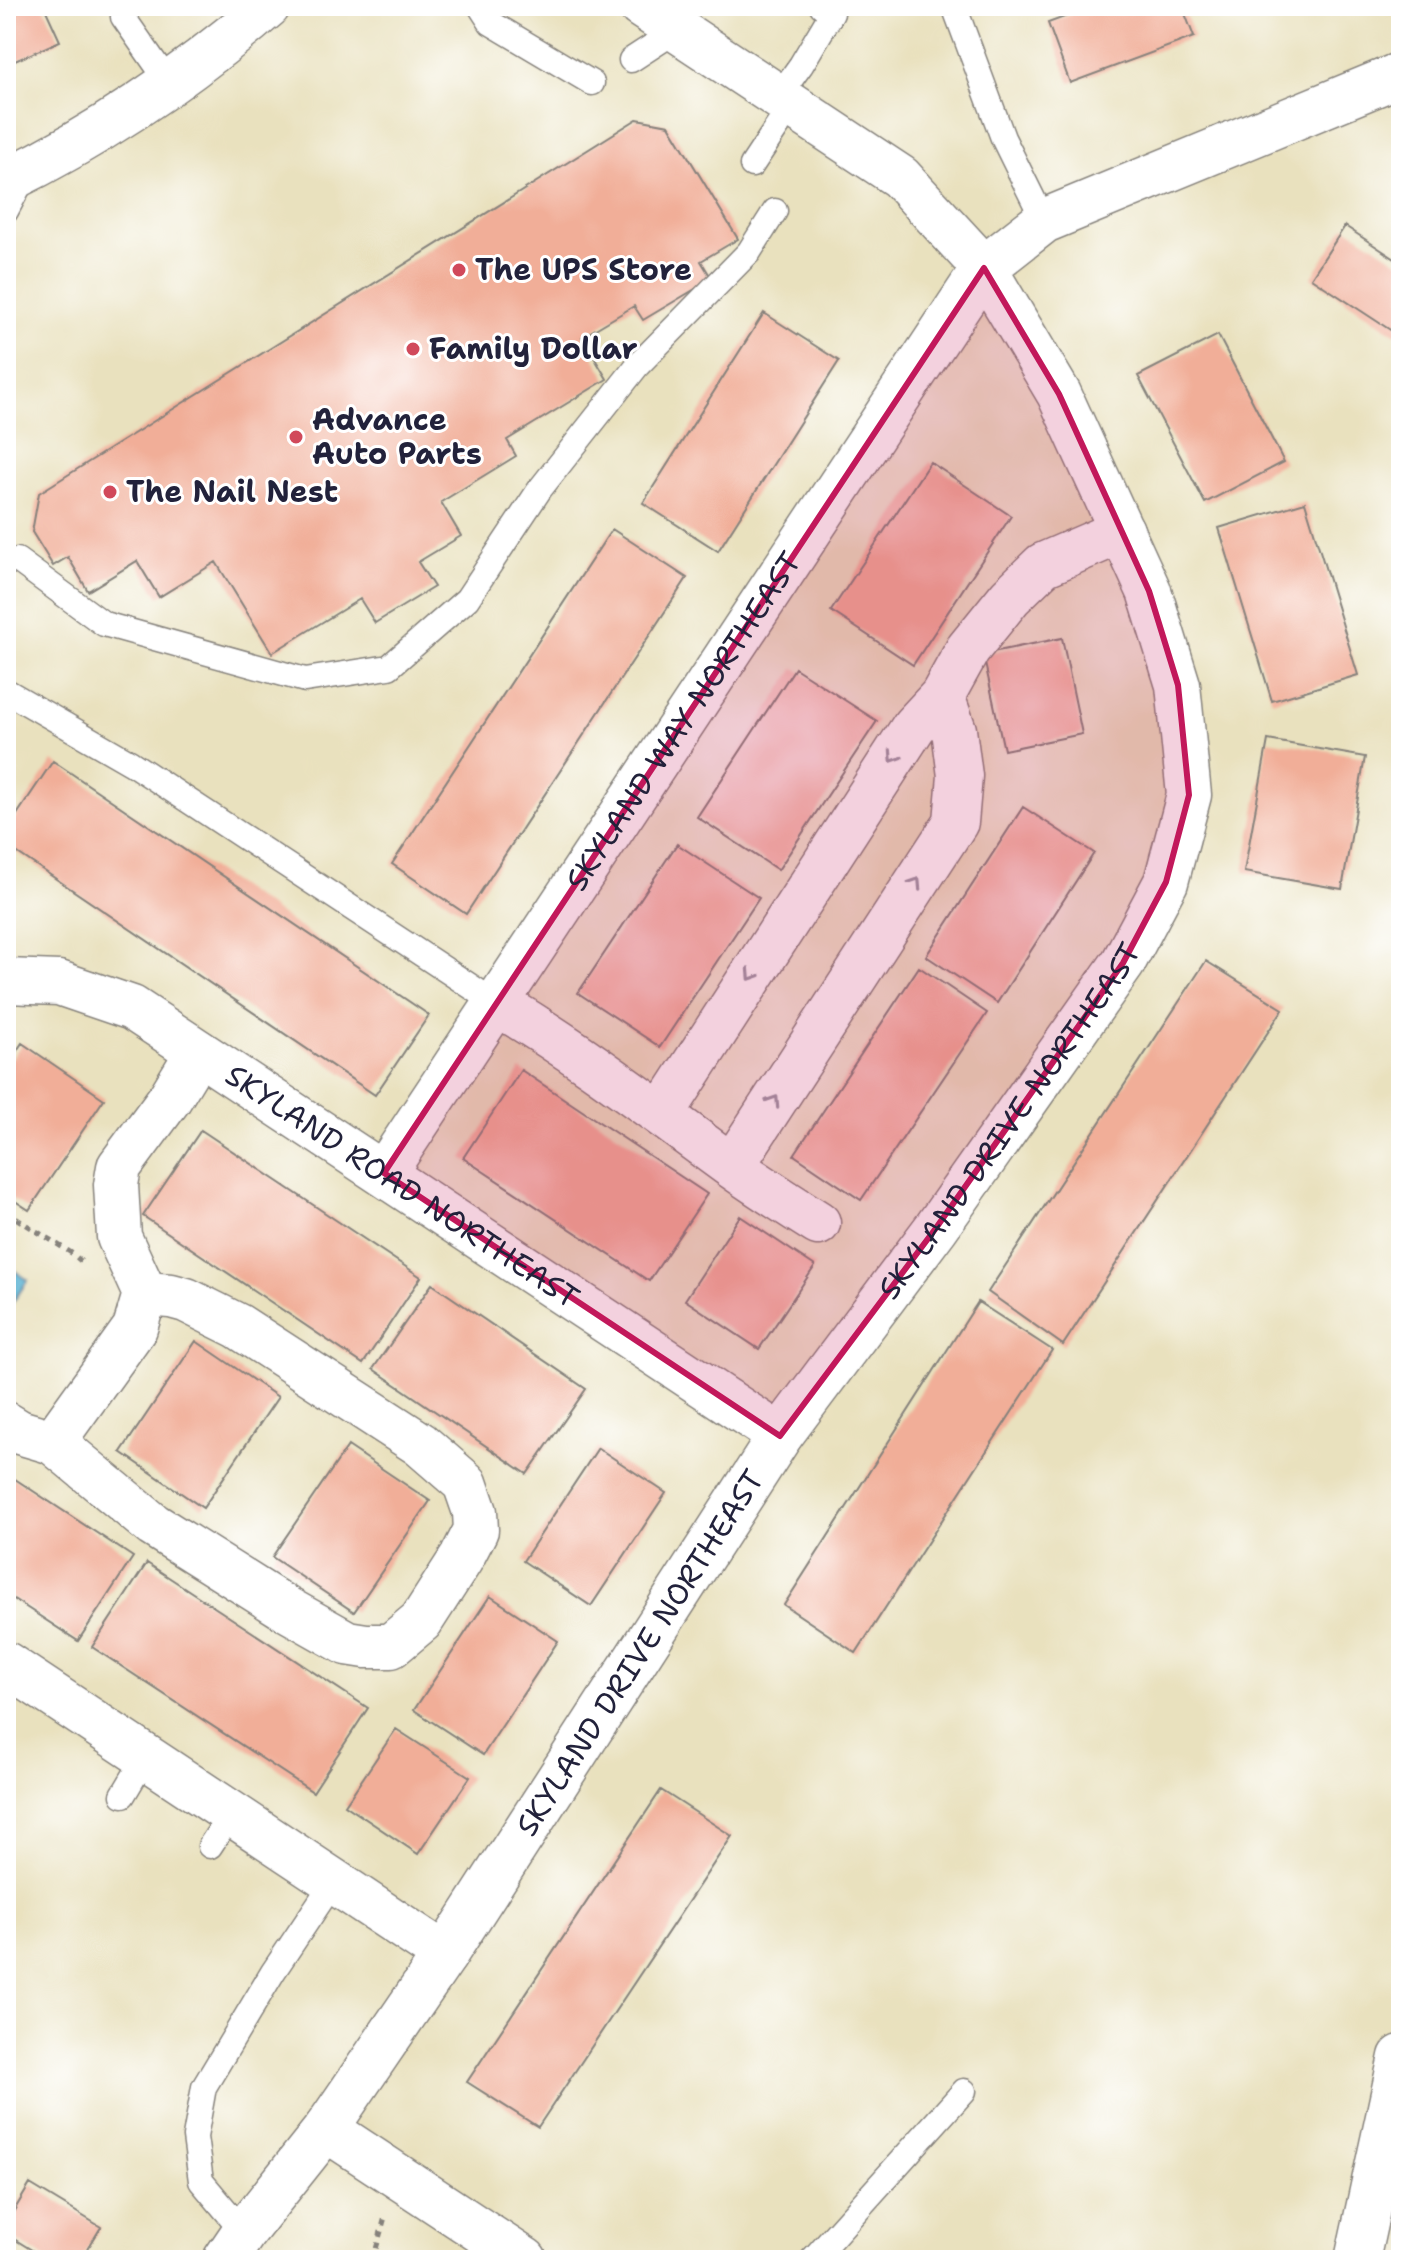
<svg xmlns="http://www.w3.org/2000/svg" width="1407" height="2266" font-family="'Shantell Sans',sans-serif">
<style>
.water{fill:#52afd0;stroke:#3a6886;stroke-width:2}
.building{fill:#f1ae98}
.lines{fill:none;stroke-linecap:round;stroke-linejoin:round}
.lane-casing{stroke:#86827c;stroke-width:27}
.street-casing{stroke:#86827c;stroke-width:47}
.secondary-casing{stroke:#86827c;stroke-width:47}
.path{stroke:#86827c;stroke-width:5;stroke-dasharray:6 6;stroke-linecap:butt}
.lane{stroke:#fff;stroke-width:24}
.street{stroke:#fff;stroke-width:44}
.secondary{stroke:#fff;stroke-width:44}
.oneway{stroke:#9c9ca7}
.marked{fill:#c2185b;fill-opacity:0.2;stroke:#c2185b;stroke-width:6;stroke-linejoin:round}
.poi-dot{fill:#d1495b;stroke:#fff;stroke-width:3}
.labels{text-anchor:middle;stroke-width:6;stroke-linejoin:round;paint-order:stroke}
.poi-label{font-size:30px;font-weight:bold;fill:#22223b;stroke:#fff;text-anchor:start}
.street-label{font-size:30px;fill:#22223b;stroke:#fff}
</style>
<rect width="100%" height="100%" fill="#fff"/>
<filter id="ink" filterUnits="userSpaceOnUse"><feTurbulence type="fractalNoise" baseFrequency=".0125" numOctaves="2"/><feDisplacementMap in="SourceGraphic" scale="16" xChannelSelector="R" yChannelSelector="G"/><feConvolveMatrix kernelMatrix="1 2 1 2 8 2 1 2 1" color-interpolation-filters="sRGB"/></filter>
<filter id="wash" filterUnits="userSpaceOnUse"><feTurbulence type="fractalNoise" baseFrequency=".006" numOctaves="4" result="noise"/><feDisplacementMap in="SourceGraphic" scale="32" xChannelSelector="R" yChannelSelector="G"/><feGaussianBlur stdDeviation="1.8" result="paint"/><feColorMatrix in="noise" values="0 0 0 0 0 0 0 0 0 0 0 0 0 0 0 0 0 1.4 0 .05"/><feComposite in="paint" operator="in"/></filter>
<g filter="url(#wash)">
<rect width="100%" height="100%" fill="#e9e1be"/>
<!-- water -->
<path class="water" d="M6,1265L28,1280L6,1312Z"/>
<g id="blocks">
<!-- building -->
<path class="building" d="M6,6H44L60,41L6,65Z
M1094,6H1182L1194,37L1070,83L1048,23Z
M637,119L669,125L738,239L701,261L712,279L643,320L634,306L582,337L607,379L507,440L516,456L441,502L461,536L418,562L434,587L375,623L360,599L272,653L216,562L159,597L137,561L88,591L68,557L53,566L32,532L39,493Z
M1345,226L1401,263V337L1311,278Z
M764,313L839,361L718,551L643,503Z
M1218,335L1284,462L1205,503L1138,376Z
M930,462L1011,516L913,665L831,611Z
M1305,502L1358,675L1272,701L1219,528Z
M612,529L687,578L466,914L392,864Z
M1062,638L1082,734L1004,750L983,654Z
M795,668L877,721L778,870L697,817Z
M1268,740L1365,757L1342,889L1244,872Z
M53,761L429,1015L375,1095L6,845V831Z
M1023,807L1094,853L997,1003L926,956Z
M677,844L759,898L660,1047L578,993Z
M1206,961L1283,1009L1063,1345L988,1292Z
M919,967L987,1013L861,1200L794,1155Z
M22,1043L104,1099L29,1210L6,1195V1067Z
M521,1070L707,1194L649,1281L463,1158Z
M201,1130L421,1277L363,1364L143,1216Z
M740,1216L815,1266L759,1349L685,1300Z
M432,1284L586,1389L527,1474L373,1369Z
M978,1302L1052,1350L856,1653L784,1605Z
M196,1341L278,1397L203,1508L121,1452Z
M348,1446L430,1501L354,1612L272,1557Z
M598,1448L666,1493L591,1606L523,1561Z
M6,1473L133,1557L78,1641L6,1594Z
M147,1563L368,1708L313,1792L92,1647Z
M490,1596L558,1641L483,1755L414,1710Z
M396,1729L470,1777L418,1854L345,1805Z
M661,1790L732,1836L538,2127L467,2082Z
M30,2184L101,2227L81,2260H48L6,2234V2224Z"/>
</g>
</g>
<g filter="url(#ink)">
<use href="#blocks" fill-opacity="0" stroke="#86827c" stroke-width="2"/>
<g class="lines">
<!-- lane casing -->
<g class="lane-casing">
<path id="lane" d="M480,6L491,23L592,83
M954,6L1003,138L1044,221
M123,17L169,83
M631,60L677,30
M778,97L801,65L832,13L822,6
M752,165L791,106
M6,211L25,175
M17,560L104,624L305,680L389,667L467,599L540,489L637,366L749,252L775,211
M6,691L131,763L496,1003
M123,1795L145,1758
M210,1846L231,1814
M244,2232L201,2181L195,2137L204,2087L273,1972L334,1881
M812,2260L964,2091"/>
</g>
<!-- street casing -->
<g class="street-casing">
<g id="street">
<path id="s1" d="M6,981L59,983L132,1008L780,1436"/>
<path d="M496,1003C578,1051 653,1109 730,1165C758,1185 788,1204 818,1223"/>
<path d="M662,1114L914,726L942,696L968,649L1010,597L1043,565L1122,531"/>
<path d="M732,1166L956,822L960,776L954,730L942,696"/>
<path id="s2" d="M384,1173L984,268L1044,221L1401,74"/>
<path d="M6,1424L19,1432L53,1442L135,1328L145,1294L119,1237L116,1185L119,1167L170,1098L198,1052"/>
<path d="M53,1442L153,1525L285,1608L347,1643L366,1646H391L421,1621L461,1559L476,1530L475,1512L465,1483L420,1444L238,1326L186,1300L171,1296L145,1294"/>
<path d="M6,1664L445,1955"/>
<path d="M326,2129L525,2260"/>
<path id="s3" d="M225,2260L244,2232L326,2129L445,1955L780,1436L936,1228L1123,963L1166,882L1189,795L1178,685L1149,591L1059,394L984,268L900,177L641,6"/>
<path d="M1357,2260L1401,2057"/>
</g>
</g>
<!-- secondary casing -->
<g class="secondary-casing">
<path id="secondary" d="M6,181C100,135 189,74 268,6"/>
</g>
<!-- path -->
<path class="path" d="M6,1212L73,1254L83,1263
M373,2260L385,2217"/>
<!-- lane -->
<use href="#lane" class="lane"/>
<!-- street -->
<use href="#street" class="street"/>
<!-- secondary -->
<use href="#secondary" class="secondary"/>
</g>
<!-- one-way arrows -->
<defs><path id="oneway-chevron" d="M-2-3.5L2.5 0L-2 3.5" fill="none" stroke-width="1.6" stroke-linecap="round" stroke-linejoin="round" transform="scale(2)"/></defs>
<g class="oneway">
<use href="#oneway-chevron" transform="translate(894 757) rotate(123)"/>
<use href="#oneway-chevron" transform="translate(916 883) rotate(-57)"/>
<use href="#oneway-chevron" transform="translate(752 975) rotate(123)"/>
<use href="#oneway-chevron" transform="translate(774 1101) rotate(-57)"/>
</g>
</g>
<!-- marked area -->
<path class="marked" d="M984,268L1059,394L1149,591L1178,685L1189,795L1166,882L1123,963L936,1228L780,1436L384,1173Z"/>
<!-- markers -->
<g class="poi-dot">
<circle cx="459" cy="270" r="8"/>
<circle cx="413" cy="349" r="8"/>
<circle cx="296" cy="437" r="8"/>
<circle cx="110" cy="492" r="8"/>
</g>
<g class="labels">
<!-- poi labels -->
<g class="poi-label">
<text x="475" y="280">The UPS Store</text>
<text x="429" y="359">Family Dollar</text>
<text x="312" y="430">Advance<tspan x="312" dy="34">Auto Parts</tspan></text>
<text x="126" y="502">The Nail Nest</text>
</g>
<!-- street labels -->
<g class="street-label">
<text dy="10" stroke="none"><textPath href="#s2" startOffset="542">SKYLAND WAY NORTHEAST</textPath></text>
<text dy="10" stroke="none"><textPath href="#s3" startOffset="1384">SKYLAND DRIVE NORTHEAST</textPath></text>
<text dy="10" stroke="none"><textPath href="#s1" startOffset="454">SKYLAND ROAD NORTHEAST</textPath></text>
<text dy="10" stroke="none"><textPath href="#s3" startOffset="736">SKYLAND DRIVE NORTHEAST</textPath></text>
</g>
</g>
<!-- margin -->
<rect width="1407" height="2266" fill="none" stroke="#fff" stroke-width="32"/>
</svg>
